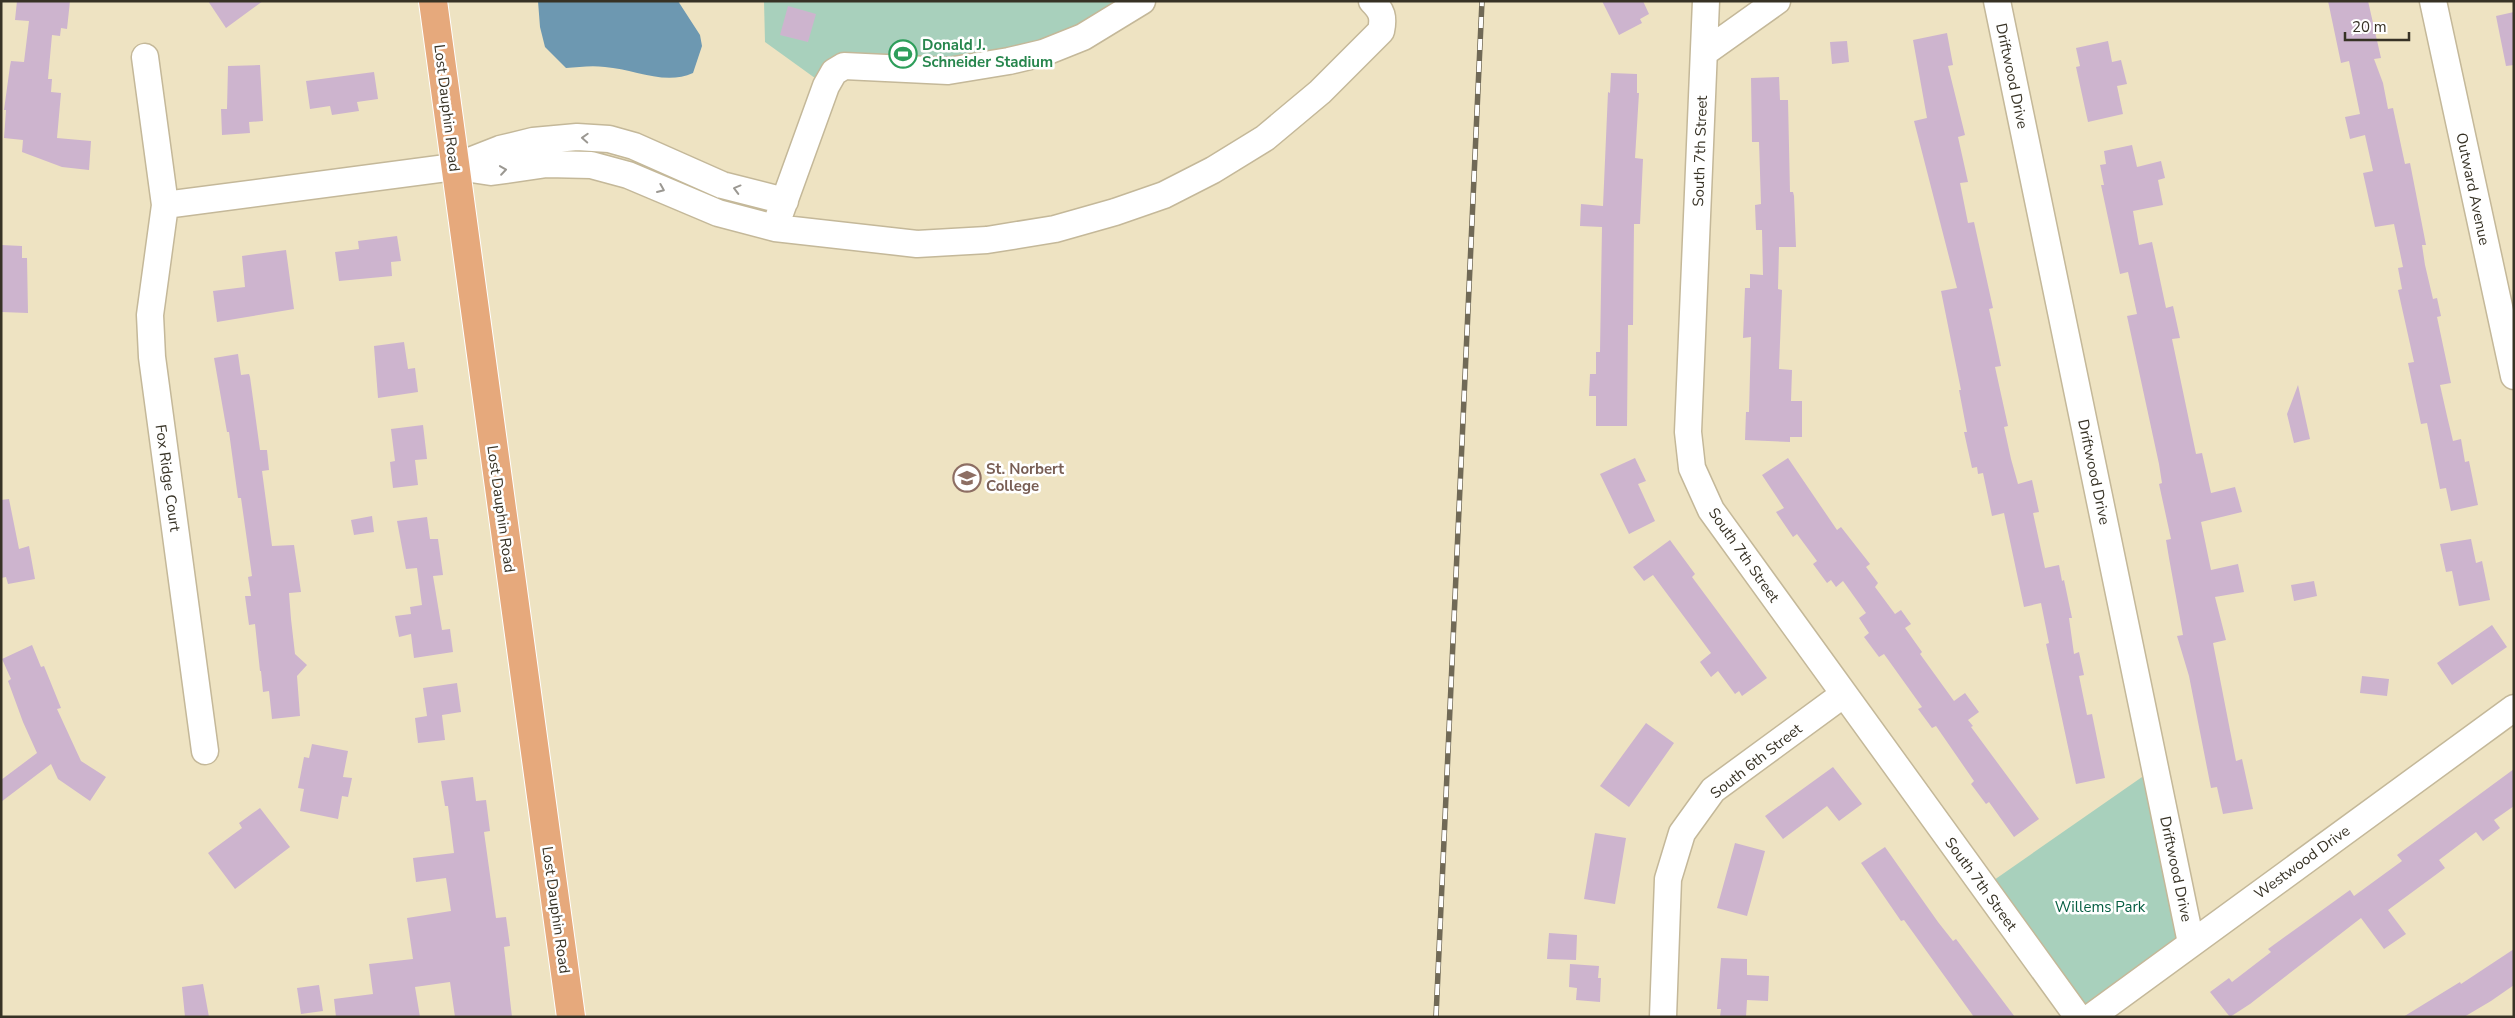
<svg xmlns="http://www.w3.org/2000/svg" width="2515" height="1018" font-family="'Nunito Sans',sans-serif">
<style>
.green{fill:#a8d0bc}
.water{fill:#6d98b1}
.building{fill:#cdb4ce}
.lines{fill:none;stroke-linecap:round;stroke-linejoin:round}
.minor-casing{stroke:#c4b899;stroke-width:29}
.major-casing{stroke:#fff;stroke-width:30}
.minor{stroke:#fff;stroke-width:26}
.major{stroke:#e6a97c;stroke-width:28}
.rail-casing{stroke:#706956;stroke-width:5.5}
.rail{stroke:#fff;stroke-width:4;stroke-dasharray:11;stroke-linecap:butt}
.oneway{stroke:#9b9892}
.labels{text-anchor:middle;stroke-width:5;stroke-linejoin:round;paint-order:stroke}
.leisure-label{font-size:15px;font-weight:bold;fill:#27864d;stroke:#fff;text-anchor:start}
.street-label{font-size:15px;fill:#373225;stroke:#fff}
.education-label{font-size:15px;font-weight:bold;fill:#785e54;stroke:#fff;text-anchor:start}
.park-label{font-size:15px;fill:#055e41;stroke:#fff}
</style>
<rect width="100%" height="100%" fill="#eee3c2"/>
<!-- green -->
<path class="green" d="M764,1H1139L1068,43L875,68L826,86L765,42Z
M2155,768L2191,943L2091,1017L1984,887Z"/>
<!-- water -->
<path class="water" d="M538,1H678L700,35L702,46L693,73C665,86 634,69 605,67C592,65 579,67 566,68L545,47L540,27Z"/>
<!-- building -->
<path class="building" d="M17,1H70L67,29L61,28L60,36L52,35L48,79H52L51,92L61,93L57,138L91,141L89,170L62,167L22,152L23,140L4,138L6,110H4L10,66L11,61L24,62L29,21L15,20Z
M208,1H263L226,28Z
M1602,1H1643L1649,14L1640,19L1642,23L1619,35Z
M2328,1H2368L2381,58L2374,59L2383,83L2388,109L2393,108L2405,164L2410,163L2426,245H2422L2425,265L2433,299L2437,298L2441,316L2437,317L2451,383L2440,385L2447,416L2453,441L2461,439L2465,462L2469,461L2478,505L2451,511L2446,488L2440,489L2427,423L2421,424L2408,363L2414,362L2398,290L2402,289L2398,268L2403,267L2394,224L2375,227L2363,173L2373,171L2365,135L2350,139L2345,117L2360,114L2349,61L2341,63Z
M788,6L816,14L808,42L780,35Z
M2514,12V65L2506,66L2496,16Z
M1947,33L1953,65L1948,66L1965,135L1958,137L1968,182L1960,183L1968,223L1974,222L1993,308L1989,309L2001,366L1995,367L2008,426L2004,427L2011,459L2018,484L2032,480L2039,512L2033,513L2045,568L2059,565L2062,581L2064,580L2072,618H2069L2074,654L2079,652L2084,675L2079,676L2087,715L2092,714L2105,778L2076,784L2046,644L2049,643L2041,603L2024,607L2004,513L1992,516L1983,473L1978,474L1977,467L1972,468L1964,432H1967L1959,390H1961L1941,291L1957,288L1914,121L1927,118L1913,40Z
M1847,41L1849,62L1832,64L1830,42Z
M2108,41L2112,62L2121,60L2127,84L2117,86L2123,114L2088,122L2076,67L2080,66L2076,48Z
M260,65L263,121L249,122L250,133L222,135L221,109H227L228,66Z
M374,72L378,99L357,102L359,111L332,115L330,106L310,109L306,81Z
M1611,73L1637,74V93H1639L1635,158L1643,159L1640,224H1634L1633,325H1628L1627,426H1596V396H1589L1590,374H1596V352H1600L1602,227L1580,226L1581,204L1603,206L1608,92L1610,93Z
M1779,77L1780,100H1788L1790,192H1793L1794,196L1796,247H1779L1778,289L1782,290L1779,369L1792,370L1791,401H1802V437H1790V442L1745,440L1746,412H1749L1751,337L1743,338L1745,288H1750V274L1763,275L1762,230H1756L1755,205L1761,204L1759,142H1752L1751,78Z
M2132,145L2137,167L2161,161L2165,178L2158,180L2163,205L2133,211L2139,245L2152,242L2166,308L2173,306L2180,338L2172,339L2196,454L2202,453L2211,493L2235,487L2242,512L2201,522L2211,570L2238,564L2244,592L2215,597L2226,640L2213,643L2236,761L2242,759L2253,809L2223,814L2217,787L2211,788L2189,676L2177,636L2183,635L2169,558L2166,540L2171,539L2159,484L2162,483L2159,464L2127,316L2137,314L2128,272L2120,274L2101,185H2104L2100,165L2106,164L2104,151Z
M397,236L401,261L391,262L392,276L339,281L335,252L359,249L358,241Z
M1,245L22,246V258H27L28,313L1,312Z
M286,250L294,309L217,322L213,291L245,287L242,256Z
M404,342L408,369L415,368L418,392L378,398L374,346Z
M238,354L241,375L249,374L250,377L260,450H267L269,470L262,471L272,546L294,545L301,592L289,593L291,619L295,654L307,665L297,676L300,716L272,719L269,691L263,692L261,671H260L255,624L249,625L245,596H251L248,577L252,576L241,498H238L229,432H227L214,358Z
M2298,385L2310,439L2294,443L2287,414Z
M423,425L427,459L415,460L418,485L393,488L390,462L395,461L391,429Z
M1635,458L1646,481L1638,484L1655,521L1629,534L1600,474Z
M1788,458L1837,530L1841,527L1870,564L1866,567L1878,583L1875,587L1895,614L1901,610L1911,624L1905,628L1922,652L1920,654L1954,701L1965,693L1979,712L1968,720L1973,726L1971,727L2039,819L2014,837L1989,802L1986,804L1971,784L1974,781L1936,726L1932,728L1918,709L1922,707L1884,654L1879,657L1864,637L1869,633L1859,618L1866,613L1843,581L1836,587L1831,580L1827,583L1813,564L1817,561L1797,534L1793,537L1776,512L1784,508L1762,475Z
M9,499L19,549L29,546L35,579L8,584L6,577L1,578V500Z
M372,516L374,532L354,535L351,520Z
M427,517L430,539H438L443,575L433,576L442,630L450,629L453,652L414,658L411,634L399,637L395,616L411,614L410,607L422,605L417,568L406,569L397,521Z
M2471,539L2476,563L2482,561L2490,600L2459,606L2452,571L2446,572L2440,544Z
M1670,540L1695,574L1692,577L1767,678L1742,696L1739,691L1735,694L1718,671L1711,677L1700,662L1711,653L1653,575L1644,581L1633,567Z
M2314,581L2317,596L2294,601L2291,585Z
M2492,625L2507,647L2452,685L2437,663Z
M32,645L41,667L44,666L61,708L57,709L81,761L106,777L90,801L58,779L51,764L1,802V780L37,753L23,722L8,681L11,679L2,659Z
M2362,676L2389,679L2387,696L2360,693Z
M457,683L461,712L442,715L445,740L418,743L415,718L427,716L423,688Z
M1646,723L1674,743L1629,807L1600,786Z
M312,744L348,751L343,777L352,778L348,797L342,796L338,819L300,811L304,789L298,788L304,757L309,758Z
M1833,767L1862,804L1839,821L1827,806L1783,839L1765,816Z
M2514,769V806L2494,820L2500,828L2483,841L2476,832L2439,860L2445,868L2388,910L2406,934L2384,949L2361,918L2250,1004L2230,1017L2210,992L2229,978L2232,982L2271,952L2268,949L2350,890L2354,896L2402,861L2397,855Z
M473,777L476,801L486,800L490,831L484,832L496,918L506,917L510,946L504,947L512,1017H455L450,982L415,987L420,1017H336L334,999L373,994L369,964L413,959L407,918L451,911L446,878L416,882L413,858L454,853L448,806H445L441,781Z
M260,808L290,847L235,889L208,853L242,828L239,823Z
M1595,833L1626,838L1615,904L1584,899Z
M1735,843L1765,851L1747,916L1717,908Z
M1885,847L1938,922L1953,941L1956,939L2015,1017H1974L1904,920L1901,921L1861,863Z
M1549,933L1577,935L1576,960L1547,959Z
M2514,949V985L2491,1001L2464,1017H2403L2460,982L2461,984Z
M1721,958L1747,959V975L1769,976L1768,1001L1747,1000L1746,1017H1720L1721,1009H1717Z
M1570,964L1599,966L1598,978H1601L1600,1002L1576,1000L1577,988L1569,987Z
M203,984L209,1017H185L182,987Z
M319,985L323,1011L301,1014L297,988Z"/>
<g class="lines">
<!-- minor casing -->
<g class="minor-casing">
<path id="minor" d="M1706,1L1688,432L1692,468L1711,510L2078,1017
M1997,1L2191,943
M2433,1L2514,376
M1704,53L1777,1
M145,57L165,205
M458,167L491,172L547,164L591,165L628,175L718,213L775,228L917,244L987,240L1055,229L1115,212L1164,195L1213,170L1265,138L1320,92L1381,31C1384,17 1382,11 1372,1
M779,216L826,86L834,72L844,66L948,71L1009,61L1043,53L1083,37L1142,1
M205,751L152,357L150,315L165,205L454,167L500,149L533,141L577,137L609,139L634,146L722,185L785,201
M1663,1017L1668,879L1682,833L1713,790L1844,694
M2091,1017L2514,708"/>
</g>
<!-- major casing -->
<g class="major-casing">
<path id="major" d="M433,1L571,1017"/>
</g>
<!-- minor -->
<use href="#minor" class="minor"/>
<!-- major -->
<use href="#major" class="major"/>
<!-- rail casing -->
<g class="rail-casing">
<path id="rail" d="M1436,1017L1482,1"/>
</g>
<!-- rail -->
<use href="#rail" class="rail"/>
</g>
<!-- one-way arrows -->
<defs><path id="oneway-chevron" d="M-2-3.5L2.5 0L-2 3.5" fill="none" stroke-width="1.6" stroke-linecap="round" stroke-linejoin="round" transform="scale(1.25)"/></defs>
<g class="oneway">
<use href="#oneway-chevron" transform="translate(585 138) rotate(-177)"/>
<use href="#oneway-chevron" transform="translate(503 170) rotate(-8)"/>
<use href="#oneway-chevron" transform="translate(661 189) rotate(23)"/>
<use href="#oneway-chevron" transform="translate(737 189) rotate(-165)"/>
</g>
<!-- icons -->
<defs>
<g id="stadium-ring" transform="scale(1.4375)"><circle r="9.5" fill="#fff" stroke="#2e9e5b" stroke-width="1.5"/><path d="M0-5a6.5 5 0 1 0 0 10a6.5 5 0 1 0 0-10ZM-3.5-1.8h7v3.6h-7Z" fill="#2e9e5b"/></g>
<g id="university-ring" transform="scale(1.4375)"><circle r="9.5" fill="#fff" stroke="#8d6e63" stroke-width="1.5"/><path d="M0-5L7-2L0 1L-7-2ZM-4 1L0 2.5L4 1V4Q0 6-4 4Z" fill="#8d6e63"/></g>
</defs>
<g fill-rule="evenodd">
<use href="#stadium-ring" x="903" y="54"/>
<use href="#university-ring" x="967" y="478"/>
</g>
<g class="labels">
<!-- leisure labels -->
<g class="leisure-label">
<text x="922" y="50">Donald J.<tspan x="922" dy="17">Schneider Stadium</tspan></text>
</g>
<!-- street labels -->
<g class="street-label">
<text transform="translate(2012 76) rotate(78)" y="5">Driftwood Drive</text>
<text transform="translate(447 108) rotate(83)" y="5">Lost Dauphin Road</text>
<text transform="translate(1700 151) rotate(-88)" y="5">South 7th Street</text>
<text transform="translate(2473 189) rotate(78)" y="5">Outward Avenue</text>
<text transform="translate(2094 472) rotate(78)" y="5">Driftwood Drive</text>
<text transform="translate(168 478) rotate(82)" y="5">Fox Ridge Court</text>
<text transform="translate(501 509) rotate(82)" y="5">Lost Dauphin Road</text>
<text transform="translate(1744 555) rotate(55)" y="5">South 7th Street</text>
<text transform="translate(1756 761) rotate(-38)" y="5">South 6th Street</text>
<text transform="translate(2302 862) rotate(-36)" y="5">Westwood Drive</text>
<text transform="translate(2176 869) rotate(78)" y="5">Driftwood Drive</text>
<text transform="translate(1981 884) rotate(54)" y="5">South 7th Street</text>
<text transform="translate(556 910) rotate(82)" y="5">Lost Dauphin Road</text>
</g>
<!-- education labels -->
<g class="education-label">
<text x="986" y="474">St. Norbert<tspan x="986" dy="17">College</tspan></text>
</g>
<!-- park labels -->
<g class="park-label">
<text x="2100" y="912">Willems Park</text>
</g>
</g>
<!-- border -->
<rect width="2515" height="1018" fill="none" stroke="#373225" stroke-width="5"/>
<!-- scale -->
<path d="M2345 32v8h64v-8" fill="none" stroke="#373225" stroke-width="2.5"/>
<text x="2352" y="32" font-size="15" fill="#373225" stroke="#ffffff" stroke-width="4" paint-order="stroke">20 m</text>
</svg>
